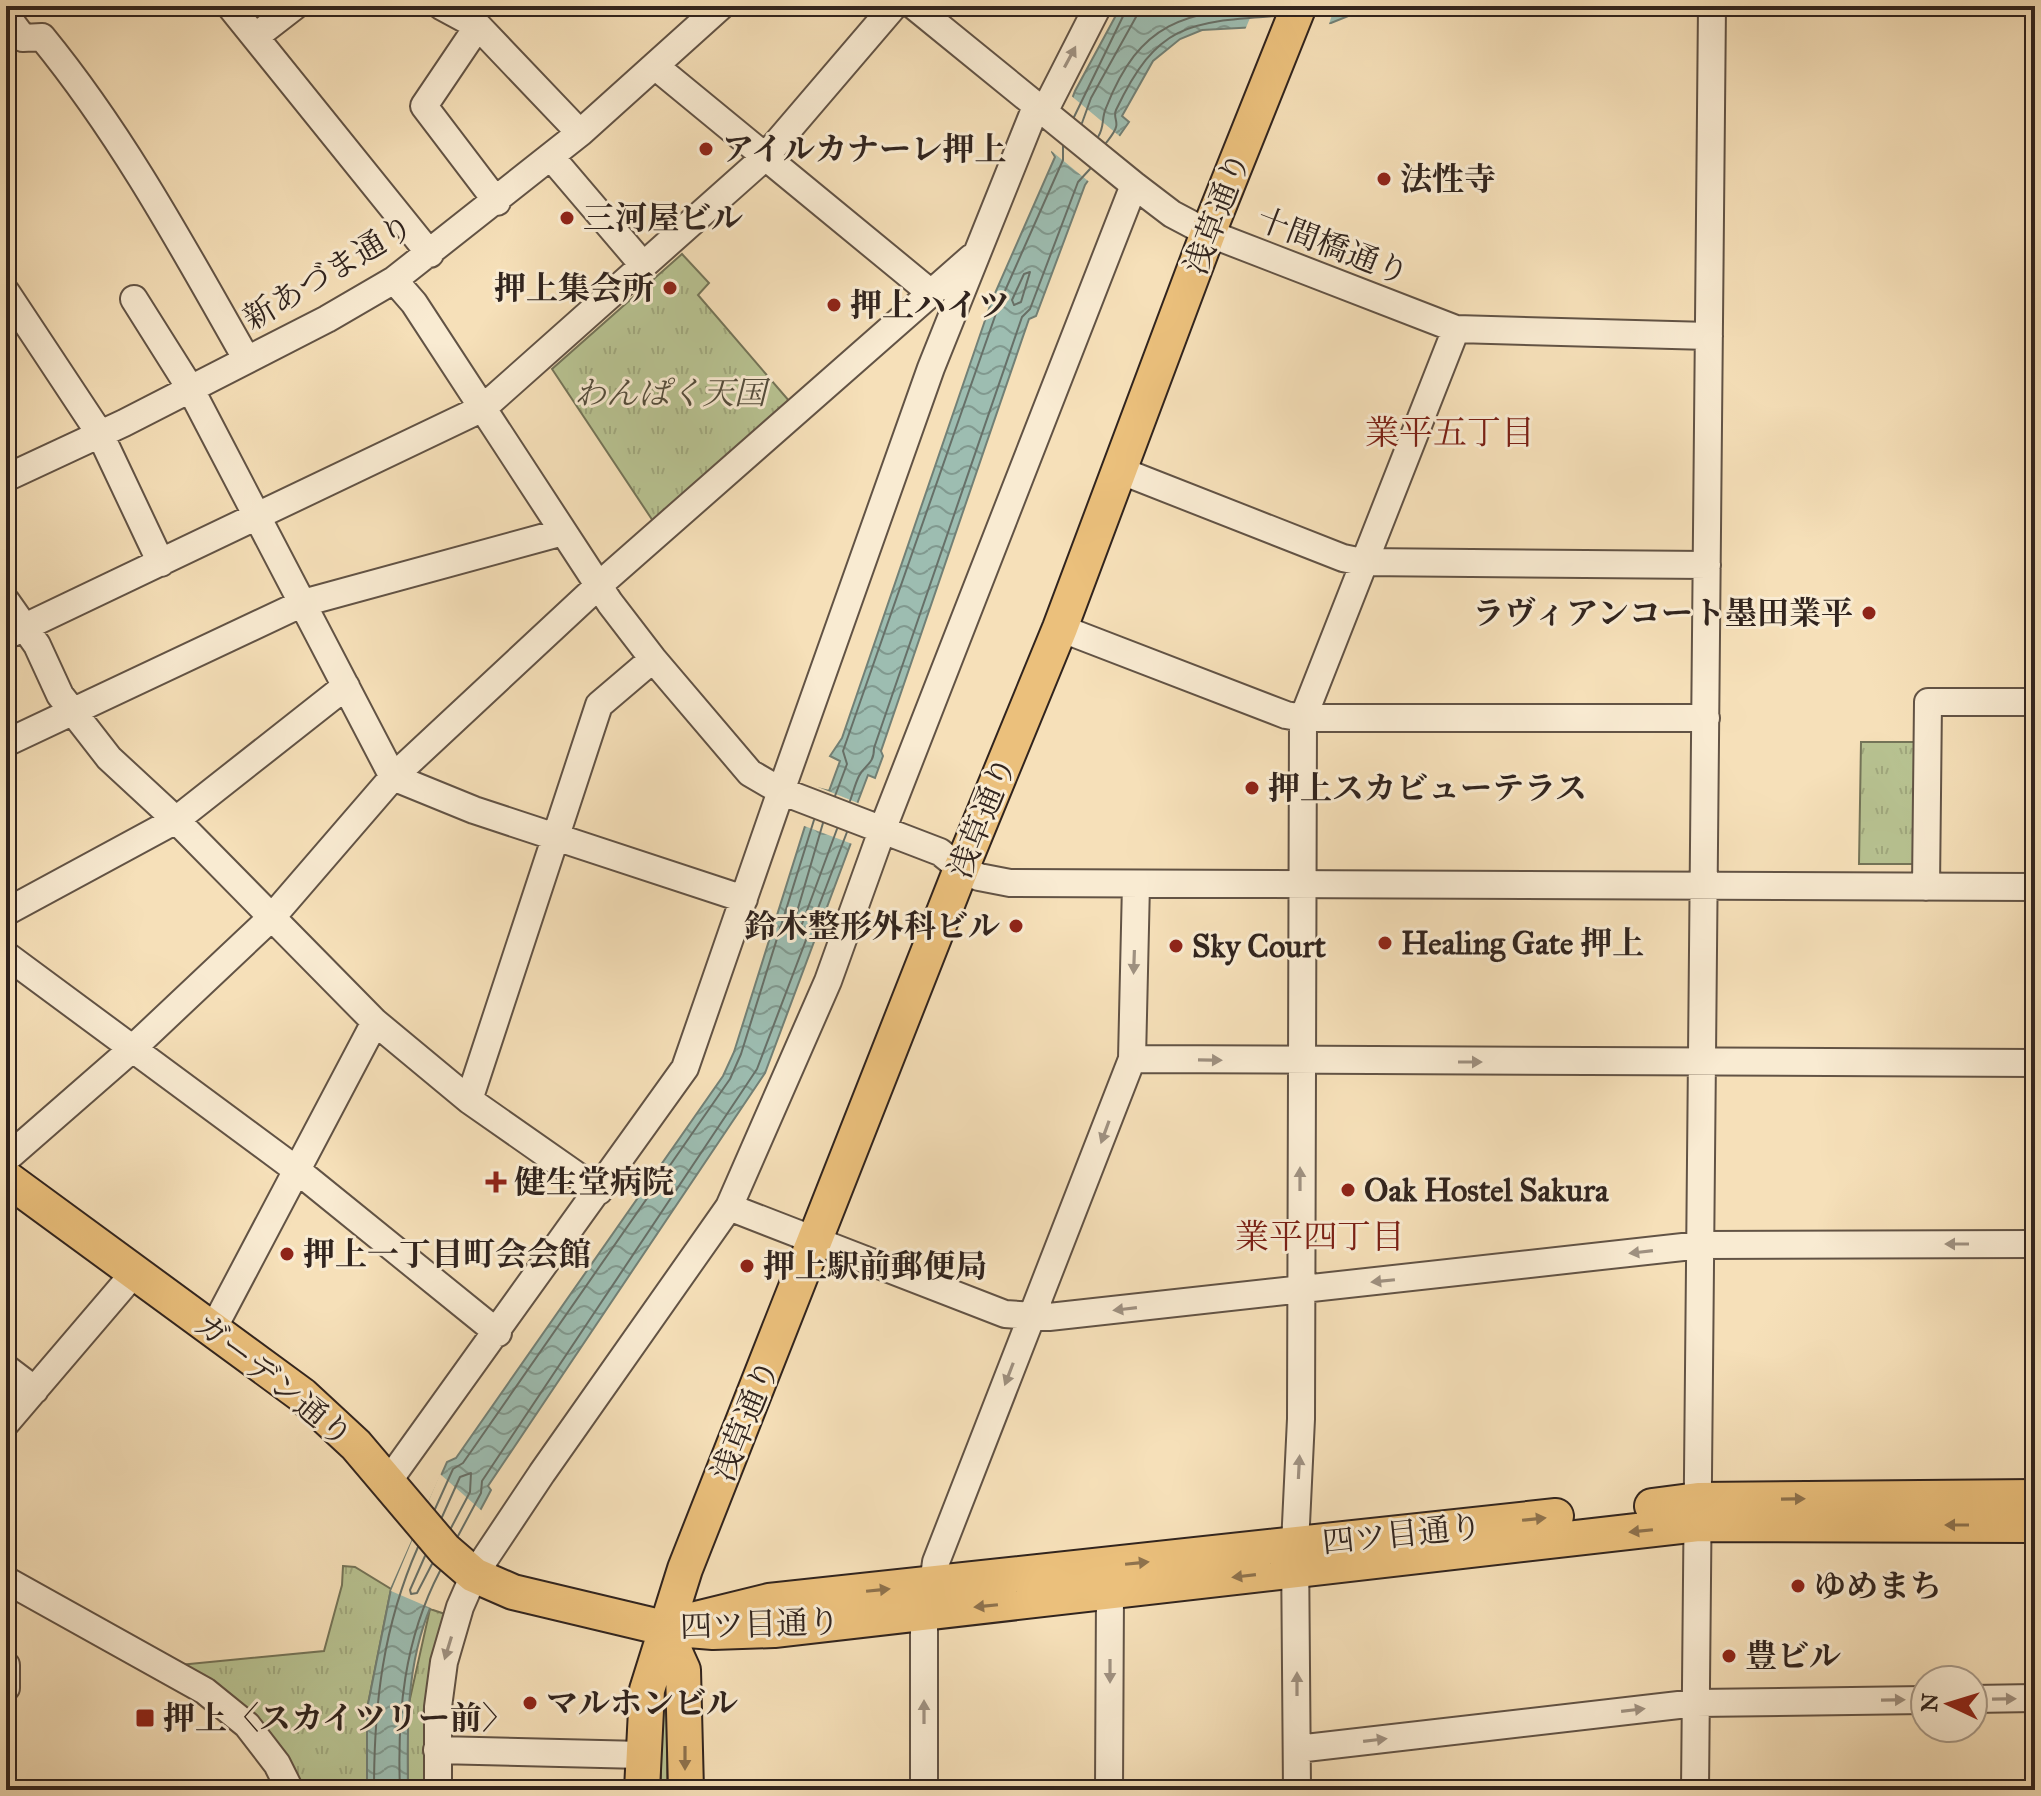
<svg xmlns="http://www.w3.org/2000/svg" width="2041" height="1796" font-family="'IM FELL Great Primer','Noto Serif JP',serif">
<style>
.green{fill:#b8c392;stroke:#747458;stroke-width:2}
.park{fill:url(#park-tufts);stroke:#747458;stroke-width:2}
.water{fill:url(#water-waves);stroke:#728076;stroke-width:2}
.pier{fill:#f6e0b9}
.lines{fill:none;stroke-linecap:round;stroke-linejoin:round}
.shore{stroke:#677068;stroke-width:2}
.minor-casing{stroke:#625345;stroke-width:30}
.major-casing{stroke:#31241e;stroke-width:38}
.minor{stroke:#f9ebd2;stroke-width:26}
.major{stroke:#ebc07c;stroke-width:34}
.oneway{fill:#9f9181}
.oneway2{fill:#8e724d}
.poi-dot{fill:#8f2418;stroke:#f9ebd2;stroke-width:3}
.labels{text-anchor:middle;stroke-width:6;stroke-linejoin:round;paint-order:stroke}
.poi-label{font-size:32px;font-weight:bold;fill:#31241e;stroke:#f9ebd2;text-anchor:start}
.street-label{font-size:32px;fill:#31241e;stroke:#f9ebd2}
.park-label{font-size:32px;font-style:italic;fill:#534c3b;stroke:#f9ebd2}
.neighbourhood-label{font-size:34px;fill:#7a1f14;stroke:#f9ebd2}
</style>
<defs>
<pattern id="park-tufts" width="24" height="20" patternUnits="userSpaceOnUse" patternTransform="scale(2)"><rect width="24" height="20" fill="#b8c392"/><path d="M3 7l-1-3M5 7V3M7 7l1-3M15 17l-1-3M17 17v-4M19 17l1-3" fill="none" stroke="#9fa77d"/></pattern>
<pattern id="water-waves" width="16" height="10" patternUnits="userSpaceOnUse" patternTransform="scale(2)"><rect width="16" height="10" fill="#9dbdb1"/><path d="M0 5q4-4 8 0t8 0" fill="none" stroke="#81998f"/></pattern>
</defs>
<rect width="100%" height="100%" fill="#f6e0b9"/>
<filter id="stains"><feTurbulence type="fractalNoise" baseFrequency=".0025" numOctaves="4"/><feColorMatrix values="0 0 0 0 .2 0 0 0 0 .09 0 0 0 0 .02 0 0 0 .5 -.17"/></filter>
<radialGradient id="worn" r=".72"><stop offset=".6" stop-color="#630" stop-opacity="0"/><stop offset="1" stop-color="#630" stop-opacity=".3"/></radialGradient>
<!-- green -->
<path class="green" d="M661,1707H667V1790H661Z"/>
<!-- park -->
<path class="park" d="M682,254L709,283L698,295L790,402L653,521L552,369Z
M1861,742H1916L1915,864H1859Z
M343,1566L355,1567L391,1589L367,1709V1790H304C279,1733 228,1701 179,1665L324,1651L342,1585Z
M430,1609L451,1616L429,1790H408L407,1712Z"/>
<!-- water -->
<path class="water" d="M1121,6H1456L1368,8L1331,23L1202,30L1180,39L1153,61L1122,116L1129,122L1085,185L1036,316L1029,319L881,751L883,756L875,778L868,775L857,804L864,808L765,1073L488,1486L491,1490C471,1529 447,1566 431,1606C406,1664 407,1729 408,1790H367V1709L391,1589L447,1462L456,1458L723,1076L734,1052L817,788L829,791L840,761L830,756L842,738L992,300L1055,157L1052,152L1075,91Z"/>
<!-- pier -->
<path class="pier" d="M1255,6H1335L1328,27L1245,30Z
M1069,94L1123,139L1093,185L1049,149Z
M813,785L868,807L855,845L799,824Z
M440,1474L482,1511L433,1609L391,1591Z"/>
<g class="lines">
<!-- shore -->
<path class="shore" d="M1074,117L1128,6
M1082,123L1091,98L1136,17L1138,6
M1098,137C1105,126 1101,119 1106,108C1140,21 1184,12 1269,6
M1106,143C1109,139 1115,132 1116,127C1118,121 1113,117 1116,110C1157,24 1187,22 1275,16
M1030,272L1021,302L1014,305L1012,300L1024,274Z
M835,796L847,764L843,751L1000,302L1063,160V146
M850,801C853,793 855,784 859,776C865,764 874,765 874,748L1022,317L1030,309L1078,182L1090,169
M823,823L794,922L796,926L802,924L837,829
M435,1509L453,1469L463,1463L730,1079L741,1054L814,820
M442,1517L460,1477L471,1473L470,1492L451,1528
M458,1536L481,1493L482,1481L757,1069L847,832
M425,1556L410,1590L411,1594L417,1593L432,1564
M374,1790C374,1704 383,1626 418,1547
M400,1790C397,1713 404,1640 440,1571"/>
<!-- minor casing -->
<g class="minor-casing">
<path id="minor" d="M230,6L430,254
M441,6L478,26L580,133
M914,6L1134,185L1172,214L1208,233L1456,329L1709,336
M6,15L23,38L42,37C123,136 184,249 247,360
M478,26L424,106L497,202
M255,37L295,6
M655,66L931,293
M1037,104L931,368L781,791L940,852L961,869L979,877L1010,883L2035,887
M1045,110L1098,6
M551,157L643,265
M6,292L100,434L161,563
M134,299L190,388L393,777L474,810L744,899
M1119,470L1343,558L1362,562L1707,565
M6,478L124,423L327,319L394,280L580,133L721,6
M6,601L37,645L60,695L109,758L176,820L375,1022L469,1100L599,1191
M1060,628L1286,715L1303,718H1706
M6,636L483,408L764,158L894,6
M6,743L303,603L563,532
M1926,887L1928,702H2035
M6,912L176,820L346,686
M6,955L298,1171L498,1333
M1132,1059L2035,1063
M469,1100L599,705L653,659
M6,1159L132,1049L273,916L393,777L598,586L971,258
M729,1207L1005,1314L1049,1317L1701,1245L2035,1244
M213,1329L375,1022
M6,1368L35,1390
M6,1423L135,1272
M387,1483L685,1068L781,791L750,773L653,659L610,603L414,303L394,280
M6,1580L205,1691L247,1725L277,1764L290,1790
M933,1584L936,1562L1132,1059L1136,884
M6,1665V1688
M1973,1699L2035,1698
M1297,1749L1696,1703L1925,1700
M437,1750L642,1755
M438,1790V1707L444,1662L460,1607L474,1575L542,1473L729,1207L828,981L883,828L1134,185
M924,1790V1613
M1109,1790L1110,1593
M1297,1790L1295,1545L1301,1419L1303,718L1456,329
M1695,1790L1712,6"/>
</g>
<!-- major casing -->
<g class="major-casing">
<path id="major" d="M6,1178L302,1395L356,1445L445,1550L474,1575L513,1592L664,1628L713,1632L774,1630L1698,1524L2035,1525
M1652,1506L1698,1500L2035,1497
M688,1621L769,1601L1556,1516
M664,1628L683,1670L686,1790
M642,1790L647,1690L685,1569L961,869L1060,628L1208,233L1299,6"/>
</g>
<!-- minor -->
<use href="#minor" class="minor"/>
<!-- major -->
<use href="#major" class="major"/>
</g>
<!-- one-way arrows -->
<defs><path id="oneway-solid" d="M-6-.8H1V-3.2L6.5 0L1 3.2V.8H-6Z" transform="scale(2)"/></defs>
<g class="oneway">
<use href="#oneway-solid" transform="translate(1070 57) rotate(-62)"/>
<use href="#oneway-solid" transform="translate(1134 962) rotate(92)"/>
<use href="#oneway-solid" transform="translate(1210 1060) rotate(1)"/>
<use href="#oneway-solid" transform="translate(1470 1062)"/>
<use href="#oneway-solid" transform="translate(1105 1132) rotate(110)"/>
<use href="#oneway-solid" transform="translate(1300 1179) rotate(-90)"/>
<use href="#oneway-solid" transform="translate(1957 1244) rotate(180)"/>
<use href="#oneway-solid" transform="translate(1641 1252) rotate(173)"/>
<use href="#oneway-solid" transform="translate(1383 1281) rotate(174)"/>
<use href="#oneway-solid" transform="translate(1125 1309) rotate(173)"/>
<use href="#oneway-solid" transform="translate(1009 1374) rotate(111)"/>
<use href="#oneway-solid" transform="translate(1299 1467) rotate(-87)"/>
<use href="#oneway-solid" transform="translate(448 1648) rotate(107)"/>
<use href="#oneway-solid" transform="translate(1110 1671) rotate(90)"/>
<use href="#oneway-solid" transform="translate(1297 1684) rotate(-90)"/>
<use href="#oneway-solid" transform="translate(2004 1699) rotate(-1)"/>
<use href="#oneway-solid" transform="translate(1893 1700) rotate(-1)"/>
<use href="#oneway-solid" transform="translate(1633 1710) rotate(-7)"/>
<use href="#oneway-solid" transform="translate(924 1712) rotate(-90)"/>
<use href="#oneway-solid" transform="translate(1375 1740) rotate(-7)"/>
</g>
<g class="oneway2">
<use href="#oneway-solid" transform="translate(1793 1499) rotate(-1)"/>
<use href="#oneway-solid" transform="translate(1534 1519) rotate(-6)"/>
<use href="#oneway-solid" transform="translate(1957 1525) rotate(-180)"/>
<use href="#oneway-solid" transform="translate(1641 1531) rotate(174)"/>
<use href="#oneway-solid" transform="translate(1137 1563) rotate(-6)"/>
<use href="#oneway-solid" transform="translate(1244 1576) rotate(173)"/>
<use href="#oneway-solid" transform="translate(878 1590) rotate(-6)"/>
<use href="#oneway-solid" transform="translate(986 1606) rotate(174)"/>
<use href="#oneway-solid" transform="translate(685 1758) rotate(90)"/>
</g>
<!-- markers -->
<g class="poi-dot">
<circle cx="706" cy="149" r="8"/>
<circle cx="1384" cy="179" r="8"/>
<circle cx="567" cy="218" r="8"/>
<circle cx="670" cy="288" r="8"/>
<circle cx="834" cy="305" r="8"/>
<circle cx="1869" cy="613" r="8"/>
<circle cx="1252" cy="788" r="8"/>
<circle cx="1016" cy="926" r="8"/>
<circle cx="1385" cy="943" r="8"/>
<circle cx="1176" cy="946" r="8"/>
<path d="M492 1170h8v8h8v8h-8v8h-8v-8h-8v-8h8z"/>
<circle cx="1348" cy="1190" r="8"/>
<circle cx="287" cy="1254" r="8"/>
<circle cx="747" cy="1266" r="8"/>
<circle cx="1798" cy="1586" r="8"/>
<circle cx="1729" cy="1656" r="8"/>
<circle cx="530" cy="1703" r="8"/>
<rect x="135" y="1708" width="20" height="20" rx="4"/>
</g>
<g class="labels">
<!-- poi labels -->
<g class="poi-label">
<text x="722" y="160">アイルカナーレ押上</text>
<text x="1400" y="190">法性寺</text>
<text x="583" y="229">三河屋ビル</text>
<text x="654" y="299" text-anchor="end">押上集会所</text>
<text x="850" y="316">押上ハイツ</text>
<text x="1853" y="624" text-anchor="end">ラヴィアンコート墨田業平</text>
<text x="1268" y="799">押上スカビューテラス</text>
<text x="1000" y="937" text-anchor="end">鈴木整形外科ビル</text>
<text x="1401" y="954">Healing Gate 押上</text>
<text x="1192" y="957">Sky Court</text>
<text x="514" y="1193">健生堂病院</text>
<text x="1364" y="1201">Oak Hostel Sakura</text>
<text x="303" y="1265">押上一丁目町会会館</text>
<text x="763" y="1277">押上駅前郵便局</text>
<text x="1814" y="1597">ゆめまち</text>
<text x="1745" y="1667">豊ビル</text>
<text x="546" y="1714">マルホンビル</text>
<text x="163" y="1729">押上〈スカイツリー前〉</text>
</g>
<!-- street labels -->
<g class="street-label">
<text transform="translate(1217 213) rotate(-69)" y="11">浅草通り</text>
<text transform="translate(1333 246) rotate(21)" y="11">十間橋通り</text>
<text transform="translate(328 272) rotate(-31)" y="11">新あづま通り</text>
<text transform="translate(982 817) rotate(-68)" y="11">浅草通り</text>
<text transform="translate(274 1380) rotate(39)" y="11">ガーデン通り</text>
<text transform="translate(745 1420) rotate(-68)" y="11">浅草通り</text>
<text transform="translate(1402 1534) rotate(-6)" y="11">四ツ目通り</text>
<text transform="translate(760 1624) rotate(-2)" y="11">四ツ目通り</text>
</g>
<!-- park labels -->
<g class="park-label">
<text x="670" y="404">わんぱく天国</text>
</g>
<!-- neighbourhood labels -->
<g class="neighbourhood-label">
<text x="1450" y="444">業平五丁目</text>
<text x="1320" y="1248">業平四丁目</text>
</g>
</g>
<!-- margin -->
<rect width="2041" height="1796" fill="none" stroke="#f6e0b9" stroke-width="32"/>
<rect x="8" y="8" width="2025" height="1780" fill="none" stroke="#31241e" stroke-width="4"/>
<rect x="16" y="16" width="2009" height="1764" fill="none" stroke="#31241e" stroke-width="2"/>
<!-- north arrow -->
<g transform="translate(1949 1704) rotate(274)"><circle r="38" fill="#f9ebd2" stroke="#a99b8a" stroke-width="2"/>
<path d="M0-6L14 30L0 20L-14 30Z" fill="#8f2418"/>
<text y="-12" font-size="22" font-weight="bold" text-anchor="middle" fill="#31241e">N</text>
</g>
<rect width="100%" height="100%" filter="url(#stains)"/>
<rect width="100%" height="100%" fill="url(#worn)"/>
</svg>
